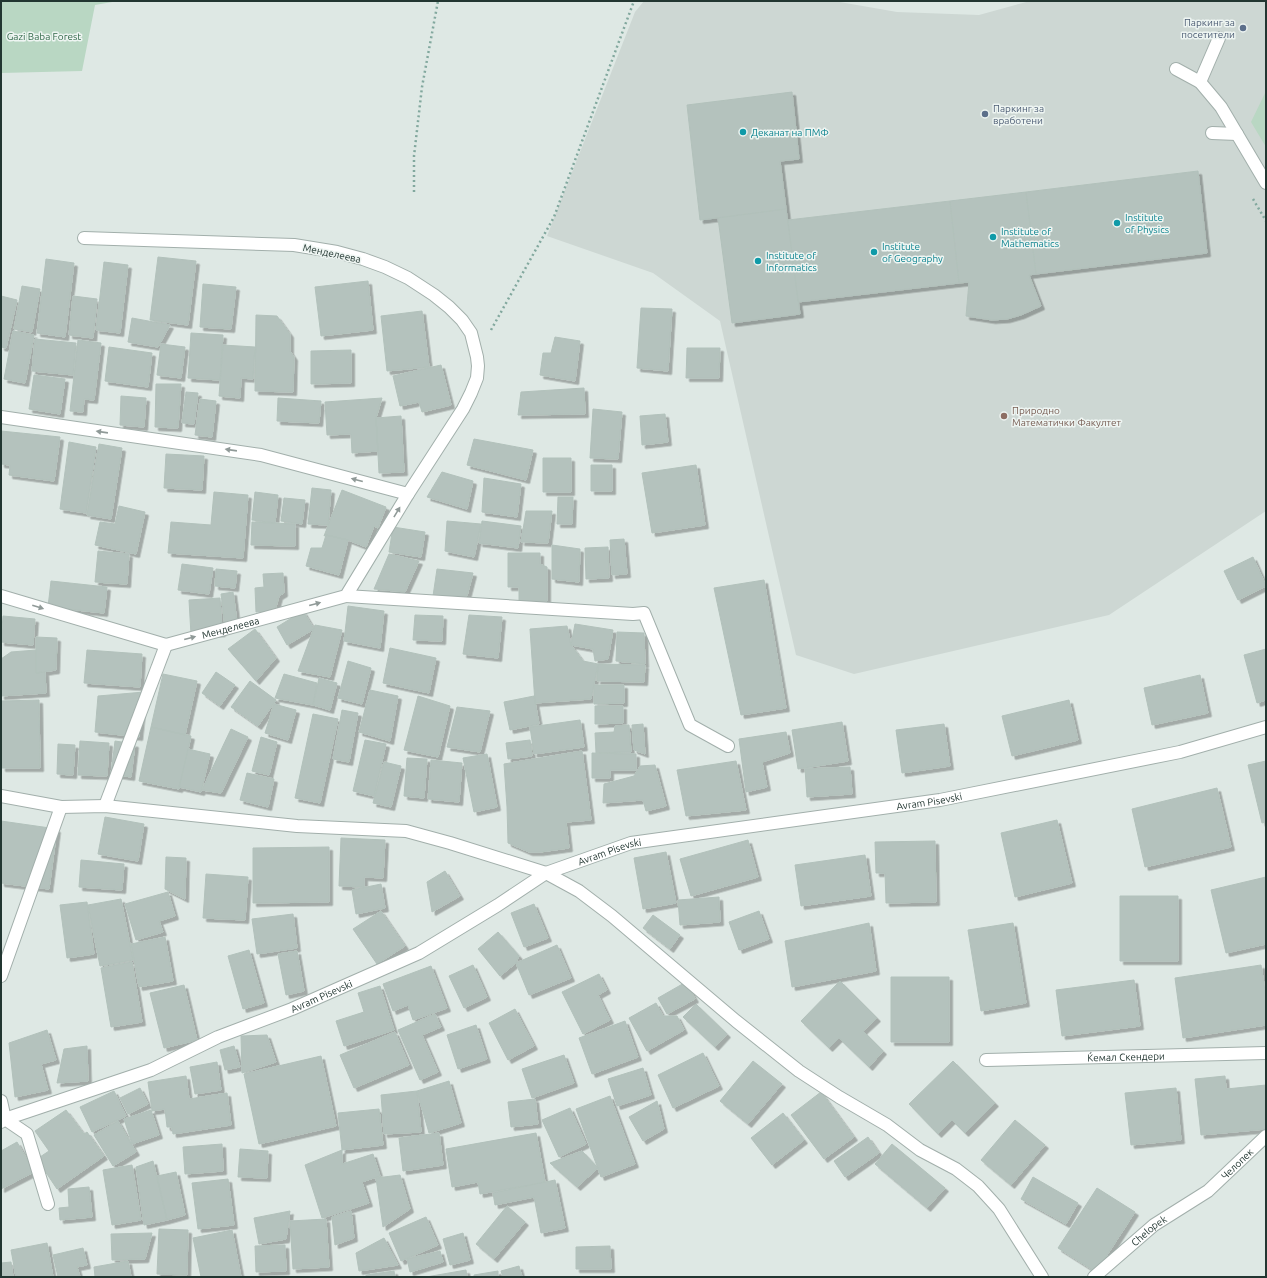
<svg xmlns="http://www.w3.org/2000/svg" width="1267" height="1278" font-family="Ubuntu,sans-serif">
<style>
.built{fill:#cdd7d3}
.green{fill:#b9d7c3}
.building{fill:#b4c2bd;stroke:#b2c1bb;filter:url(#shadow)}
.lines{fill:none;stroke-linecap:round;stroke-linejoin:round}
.street-casing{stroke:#a2afab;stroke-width:14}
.path{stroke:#82a89e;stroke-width:2.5;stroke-dasharray:2 3;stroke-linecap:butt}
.street{stroke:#fff;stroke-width:12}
.oneway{fill:#909a98}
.service-dot{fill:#5c6f8a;stroke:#eef5f2;stroke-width:1.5}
.culture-dot{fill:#0f9aa8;stroke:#eef5f2;stroke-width:1.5}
.education-dot{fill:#8d6e63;stroke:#eef5f2;stroke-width:1.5}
.labels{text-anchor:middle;stroke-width:3;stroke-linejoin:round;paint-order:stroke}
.service-label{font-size:10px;fill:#4e5e75;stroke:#eef5f2;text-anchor:end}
.park-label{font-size:10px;fill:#316849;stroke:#eef5f2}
.culture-label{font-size:10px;fill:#0d838f;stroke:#eef5f2;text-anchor:start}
.street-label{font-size:10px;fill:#223631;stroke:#eef5f2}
.education-label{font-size:10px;fill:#785e54;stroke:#eef5f2;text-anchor:start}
</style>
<defs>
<filter id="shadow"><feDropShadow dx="3.5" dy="3.5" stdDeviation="0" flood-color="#0004"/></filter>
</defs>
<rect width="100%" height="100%" fill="#dee8e4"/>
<!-- built -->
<path class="built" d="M644,1H834L897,12L979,15L1030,1H1266V511L1109,615L854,674L796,655L720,321L653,273L547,236L635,12Z"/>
<!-- green -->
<path class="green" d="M1,1H118L95,5L82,71L1,73Z
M1266,91V147L1251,122Z"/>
<!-- building -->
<path class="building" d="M792,92L799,159L780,161L786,209L700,220L687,105Z
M1198,171L1207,253L1036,274L1026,192Z
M1026,192L1036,274L1029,275L1041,306L1021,315L1007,319L992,320L966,316L969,282L959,283L950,201Z
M950,201L959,283L798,302L788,220Z
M786,209L800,314L732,323L718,218Z
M158,257L196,261L188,325L150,320Z
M46,259L74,263L65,337L37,333Z
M104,262L128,265L120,333L96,330Z
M368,281L373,330L321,336L315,287Z
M203,284L236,287L231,329L200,327Z
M22,286L40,289L32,332L14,329Z
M1,296L17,300L6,348L1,347Z
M73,296L97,299L93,338L69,335Z
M641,308L672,309L668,371L637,368Z
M422,311L429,367L387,371L381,316Z
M256,315L277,316L290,334V351L294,357L293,392L255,391Z
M132,318L170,325L158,347L128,342Z
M13,331L34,335L25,383L4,379Z
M191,333L223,335L220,380L188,378Z
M555,337L580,341L575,381L540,375L543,353H551Z
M35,339L76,343L73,375L32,371Z
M78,340L101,343L94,400L84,399L83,412L70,411Z
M161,344L185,347L181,378L157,375Z
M223,345L255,347L253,379L241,378L240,398L219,396Z
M109,347L152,353L148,387L105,381Z
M687,348H720L719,378H686Z
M351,350V383L311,384V351Z
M441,365L451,405L422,412L419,402L400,406L393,376Z
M34,375L65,379L60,414L29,409Z
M156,384H181L178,428L155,427Z
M584,388L585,414L518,415L521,392Z
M186,392L198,393L194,424L182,423Z
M121,396L146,398L144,427L120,425Z
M278,398L321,401L319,423L277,421Z
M382,398L376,418L378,451L352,453L351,434L327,435L325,402Z
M200,399L216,401L212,437L195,435Z
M593,409L622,412L618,459L590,458Z
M665,414L668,442L642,445L640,416Z
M401,416L404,472L379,473L376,418Z
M1,431L60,437L54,481L9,475L10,465L1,464Z
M474,439L533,450L526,480L467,465Z
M69,442L96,447L86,513L60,509Z
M99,444L122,448L111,519L87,515Z
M166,454L204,456L202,490L164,488Z
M543,458H571V492H543Z
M591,465H612V491H591Z
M696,465L705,525L652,533L642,473Z
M442,472L473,481L467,509L427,497Z
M484,478L521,484L517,517L482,512Z
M312,488L331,490L328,525L308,524Z
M342,490L386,507L378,528L374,526L366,547L348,540L326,535L324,536Z
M214,492L248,495L243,558L168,553L171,522L211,525Z
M255,492L278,495L275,523L252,520Z
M558,497H573L572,524H557Z
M284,498L305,500L302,524L281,521Z
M119,506L145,512L136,554L95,545L100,522L115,524Z
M526,511H552L548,543L521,542Z
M447,521L481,524L474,557L445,551Z
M482,521L521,526L518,548L479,543Z
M252,522L295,524V546L251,545Z
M393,527L425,532L421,557L389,552Z
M326,535L348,540L339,575L306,566L311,548H322Z
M624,539L627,574L612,575L610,540Z
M552,545L580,549L579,582L552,579Z
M608,547L609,578L586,579L585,548Z
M98,551L129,554L127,584L95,582Z
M508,553H540V564L547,567V601H519V587H508Z
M389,554L419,561L405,592L374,589Z
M1253,557L1266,586L1238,600L1224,571Z
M182,564L213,568L209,594L178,590Z
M216,569L237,571L235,588L215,586Z
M437,569L473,573L467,596H433Z
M283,573L284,593L279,596L275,611L256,612L255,588L264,587L263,574Z
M764,580L786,708L741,715L714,588Z
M51,581L107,587L104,613L48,607Z
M233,592L237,622L225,626L221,594Z
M220,598L222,633L191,635L189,600Z
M348,606L384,611L380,648L344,641Z
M303,611L314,629L287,645L277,627Z
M415,615L443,616L442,641L413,640Z
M469,615L502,617L498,658L463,654Z
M3,616L35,619L33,645L1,642Z
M575,624L613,630L608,659L595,661L593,649L571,645Z
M315,625L342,630L330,677L298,671Z
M567,626L571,645L583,661L598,664L591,699L535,703L530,629Z
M255,629L276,658L256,681L228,649Z
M617,632L644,633L645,664L616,661Z
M36,637L57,638L56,670L36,673Z
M390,648L436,658L429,693L383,683Z
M1266,649V700L1257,703L1244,655Z
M36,650V673L45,672L46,693L1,696V659L11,652Z
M87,650L142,654L140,687L84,683Z
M348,661L371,668L362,704L338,698Z
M598,664L645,665L644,682L597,681Z
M216,672L235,685L220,706L202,693Z
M163,674L197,681L185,735L151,727Z
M284,674L317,683L313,705L275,698Z
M1200,675L1208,713L1152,725L1144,688Z
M319,678L337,683L330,710L313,705Z
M250,681L276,700L258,726L231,707Z
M594,685H624V703L594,704Z
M370,690L398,696L390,741L359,732Z
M144,692L139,737L95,732L98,696Z
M418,696L450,706L438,757L404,750Z
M534,696L539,724L510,730L504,702Z
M39,700L40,768H2L1,701Z
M1069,700L1078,740L1012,756L1002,716Z
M274,704L296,710L288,740L265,733Z
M595,706H623V723L595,724Z
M457,707L490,711L480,752L447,747Z
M342,710L358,713L349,762L333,759Z
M313,714L338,719L320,803L295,798Z
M580,720L584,747L534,754L530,727Z
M842,722L848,761L798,769L792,730Z
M643,724L645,754L634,750L632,725Z
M944,724L950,766L902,773L896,730Z
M629,725L631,752L596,753L595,733L614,732L615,726Z
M151,727L191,736L179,789L139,781Z
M231,729L248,737L221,793L202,790Z
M786,732L790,753L762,762L767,787L746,792L739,739Z
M261,737L277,742L269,775L252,771Z
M365,740L386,744L374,796L353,791Z
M530,740L532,756L508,759L506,743Z
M80,741L109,743L107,776L78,775Z
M115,741L135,744L131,777L111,774Z
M58,744L75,745L73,775L57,774Z
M188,749L210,754L201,792L179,787Z
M582,751L591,820L566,822L569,848L540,852H529L508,843L507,807L504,764Z
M592,753L636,754V770H610V778H592Z
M487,754L497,807L474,812L463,758Z
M407,758L427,759L424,798L404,796Z
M431,760L462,763L459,802L428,799Z
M736,761L746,810L686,816L677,770Z
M1266,761V822L1262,823L1248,765Z
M384,762L401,766L391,807L373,803Z
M655,765L666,806L646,811L643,800L603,803L604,784L634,776L640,766Z
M850,767L852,794L807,797L805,769Z
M247,773L274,779L268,807L240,800Z
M1217,788L1231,847L1145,867L1132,809Z
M105,817L144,824L138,861L98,854Z
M1057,820L1072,883L1015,897L1001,833Z
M1,821L57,829L49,889L1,883Z
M341,838L385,840L383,878L364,877V887L339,886Z
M748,840L758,877L691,896L680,859Z
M935,841L936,902L886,903L885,873H876L875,842Z
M329,847V902L253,903V848Z
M666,852L676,903L643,909L634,858Z
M865,855L871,896L801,906L795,865Z
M166,857L186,858L185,899L165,889Z
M81,860L124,864L122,890L79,887Z
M445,871L460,896L432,912L427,882Z
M206,874L248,877L245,920L203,918Z
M1266,877V944L1226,953L1211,890Z
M381,884L385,908L356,914L352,890Z
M168,892L175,916L159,921L163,932L136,940L125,904Z
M1120,896H1178V961H1120Z
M719,897L720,922L680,925L678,900Z
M121,899L133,960L100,966L88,905Z
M87,902L94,954L67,958L60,905Z
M534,904L548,938L524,947L511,913Z
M381,911L405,946L377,964L353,929Z
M759,911L769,939L739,950L729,922Z
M293,914L297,948L257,954L252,919Z
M653,915L680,935L670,949L643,928Z
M869,923L876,971L792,987L785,941Z
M1013,923L1026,1003L981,1011L968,930Z
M498,932L519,956L516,963L500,976L478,949Z
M165,937L173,981L139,987L131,944Z
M557,945L571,978L529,995L516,963Z
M249,950L264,1003L243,1009L228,956Z
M297,951L304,991L286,995L278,954Z
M132,962L142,1022L111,1027L101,968Z
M473,965L487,997L464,1008L449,976Z
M1261,965L1266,997V1025L1183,1038L1175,978Z
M431,966L447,1008L413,1020L408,1005L393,1011L383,984Z
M599,974L607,990L598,995L610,1020L583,1034L562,992Z
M891,977H949V1042H891Z
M1134,980L1140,1026L1062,1036L1056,990Z
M840,981L877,1018L863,1031L883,1051L869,1067L839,1038L829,1048L801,1021Z
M686,982L695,999L667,1014L658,998Z
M184,985L197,1040L164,1048L150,993Z
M380,986L394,1030L344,1046L336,1021L364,1012L358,993Z
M656,1003L663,1016H677L684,1030L647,1051L629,1018Z
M696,1004L727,1034L715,1047L683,1017Z
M515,1009L534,1046L508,1060L489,1023Z
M435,1014L441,1027L422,1035L438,1072L420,1080L398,1030Z
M625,1021L638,1057L592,1074L579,1038Z
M476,1025L487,1059L458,1069L447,1035Z
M47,1030L56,1060L41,1064L48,1090L15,1097L9,1043Z
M395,1032L409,1065L354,1088L340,1055Z
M267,1035L276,1062L242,1073L241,1036Z
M87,1046L88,1081L57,1083L64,1049Z
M234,1046L240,1067L225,1070L220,1050Z
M703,1053L719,1086L673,1108L658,1075Z
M564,1055L574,1083L532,1098L522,1069Z
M321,1056L336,1126L259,1144L244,1074Z
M753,1061L782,1084L748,1124L720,1101Z
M953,1061L995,1103L965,1133L952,1120L938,1134L909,1104Z
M217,1062L221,1090L195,1094L190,1067Z
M643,1068L651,1095L617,1106L608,1079Z
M186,1076L189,1099L227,1093L231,1125L173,1134L172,1127H167L165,1109L152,1111L148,1082Z
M1225,1076L1226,1089L1266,1085V1129L1201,1135L1195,1079Z
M449,1081L461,1123L429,1133L417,1091Z
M140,1088L148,1104L128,1114L120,1098Z
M1176,1088L1181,1140L1131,1145L1125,1093Z
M114,1091L126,1116L92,1132L80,1107Z
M417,1091L421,1132L384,1134L381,1095Z
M821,1092L854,1137L824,1159L791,1115Z
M610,1096L635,1164L601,1177L576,1109Z
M535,1099L538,1124L511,1127L508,1102Z
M657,1101L664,1129L643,1141L629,1117Z
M570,1108L586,1144L559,1157L542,1120Z
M379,1109L383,1145L342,1150L338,1113Z
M66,1110L84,1134L87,1132L104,1156L57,1189L37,1159L49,1151L35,1131Z
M151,1110L159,1135L132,1144L124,1119Z
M783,1113L804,1140L772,1165L751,1138Z
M1015,1120L1045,1145L1011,1185L981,1160Z
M118,1121L136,1152L113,1166L94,1135Z
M439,1133L443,1165L403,1171L399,1138Z
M536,1133L545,1182L480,1194L478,1182L452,1187L446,1149Z
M868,1137L879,1153L845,1177L834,1161Z
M17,1142L34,1172L1,1189V1151Z
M222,1144L223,1171L185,1174L183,1147Z
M892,1144L945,1188L927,1208L875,1164Z
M240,1149L268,1151L267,1178L238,1177Z
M342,1150V1164L373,1154L380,1176L362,1182L369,1203L322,1218L305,1165Z
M582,1151L598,1168L577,1187L550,1163Z
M153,1161L167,1220L144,1225L136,1167Z
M132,1165L141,1220L112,1225L103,1170Z
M176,1172L185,1215L167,1220L157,1176Z
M400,1175L410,1209L383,1227L376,1178Z
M1033,1177L1078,1203L1066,1224L1021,1199Z
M228,1179L234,1225L198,1229L192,1183Z
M555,1180L565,1228L541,1233L534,1197L495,1205L493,1193Z
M89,1187L92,1217L60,1220L59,1208L69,1207L68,1189Z
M1097,1188L1135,1212L1096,1272L1058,1248Z
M507,1206L525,1222L494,1259L476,1244Z
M290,1211L286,1239L259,1244L254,1218Z
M351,1211L354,1238L335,1245L332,1217Z
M426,1217L438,1245L401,1261L389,1233Z
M326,1219L329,1267L293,1269L290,1221Z
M159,1229L188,1230L187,1275L157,1274Z
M232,1230L241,1277H201L193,1238Z
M152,1233L145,1259L112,1260L111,1234Z
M463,1233L470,1260L450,1265L443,1239Z
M384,1238L398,1265L359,1271L356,1253Z
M47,1243L53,1277H16L11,1250Z
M285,1245L286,1271L256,1272L255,1246Z
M610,1246L611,1269H576V1247Z
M83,1248L87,1265L77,1267L80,1277H58L53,1255Z
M440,1251L443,1262L410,1272L407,1259Z
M128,1261L131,1277H95L94,1267Z
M11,1262L13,1277H1V1263Z
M519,1266L522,1277H503L501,1271Z
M466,1270L467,1277H426Z
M394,1271L395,1277H366V1275Z
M498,1271V1277H474V1275Z"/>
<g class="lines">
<!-- street casing -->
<g class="street-casing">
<g id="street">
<path d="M1176,69L1200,82L1221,107L1266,183"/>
<path d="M1200,82L1219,38"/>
<path d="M1212,133L1237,134"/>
<path d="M1,417L261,455L408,494"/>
<path id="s1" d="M1,596L166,645L346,596L408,494L463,409L471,393L477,378L478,366L477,357L471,333L462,320L449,307L434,295L408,278L385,267L363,259L337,252L294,245L84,238"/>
<path d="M346,596L633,614L644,613L690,725L728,746"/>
<path d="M1,796L61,807L105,806L297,826L406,831L450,843L546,873L579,891L612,916L736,1021L799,1071L839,1097L887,1125L920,1150L956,1169L978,1186L999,1209L1042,1277"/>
<path d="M105,806L166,645"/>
<path d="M1,976L61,807"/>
<path id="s2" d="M986,1060L1266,1053"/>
<path d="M1,1101L5,1119L27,1134L48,1204"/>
<path id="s3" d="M1,1122L5,1119L151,1070L218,1037L292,1009L419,953L498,905L546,873L631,843L940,800L1180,752L1266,727"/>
<path id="s4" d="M1094,1277L1154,1225L1208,1191L1266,1136"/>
</g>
</g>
<!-- path -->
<path class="path" d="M414,192V156L422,87L438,1
M1253,199L1266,221
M491,330L554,217L634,1"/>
<!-- street -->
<use href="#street" class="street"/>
</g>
<!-- one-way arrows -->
<defs><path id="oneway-solid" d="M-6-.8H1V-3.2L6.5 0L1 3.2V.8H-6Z"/></defs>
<g class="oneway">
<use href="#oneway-solid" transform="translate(102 432) rotate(-172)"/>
<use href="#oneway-solid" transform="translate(231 450) rotate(-172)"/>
<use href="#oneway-solid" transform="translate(357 480) rotate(-165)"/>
<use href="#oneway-solid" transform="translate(397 512) rotate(-59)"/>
<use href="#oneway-solid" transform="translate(315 604) rotate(-15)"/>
<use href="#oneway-solid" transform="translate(38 607) rotate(17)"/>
<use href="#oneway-solid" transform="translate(190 638) rotate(-15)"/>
</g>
<!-- markers -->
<g class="service-dot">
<circle cx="1243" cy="28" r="4"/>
<circle cx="985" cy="114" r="4"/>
</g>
<g class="culture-dot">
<circle cx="743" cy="132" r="4"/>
<circle cx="1117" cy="223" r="4"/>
<circle cx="993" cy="237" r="4"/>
<circle cx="874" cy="252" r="4"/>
<circle cx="758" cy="261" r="4"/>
</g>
<circle class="education-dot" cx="1004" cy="416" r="4"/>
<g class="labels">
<!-- service labels -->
<g class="service-label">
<text x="1235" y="26">Паркинг за<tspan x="1235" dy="12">посетители</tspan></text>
<text x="993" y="112" text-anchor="start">Паркинг за<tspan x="993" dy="12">вработени</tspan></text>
</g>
<!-- park labels -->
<g class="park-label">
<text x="44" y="40">Gazi Baba Forest</text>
</g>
<!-- culture labels -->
<g class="culture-label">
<text x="751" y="136">Деканат на ПМФ</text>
<text x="1125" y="221">Institute<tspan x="1125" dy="12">of Physics</tspan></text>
<text x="1001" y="235">Institute of<tspan x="1001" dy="12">Mathematics</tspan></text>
<text x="882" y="250">Institute<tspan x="882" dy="12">of Geography</tspan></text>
<text x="766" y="259">Institute of<tspan x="766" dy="12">Informatics</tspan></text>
</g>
<!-- street labels -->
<g class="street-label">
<text transform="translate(332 253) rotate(12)" y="4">Менделеева</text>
<text dy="4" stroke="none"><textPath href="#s1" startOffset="239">Менделеева</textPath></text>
<text dy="4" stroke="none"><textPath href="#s3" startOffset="993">Avram Pisevski</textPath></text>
<text dy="4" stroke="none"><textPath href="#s3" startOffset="669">Avram Pisevski</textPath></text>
<text dy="4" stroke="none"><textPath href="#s3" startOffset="345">Avram Pisevski</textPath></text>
<text dy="4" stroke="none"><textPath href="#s2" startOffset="140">Ќемал Скендери</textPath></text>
<text dy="4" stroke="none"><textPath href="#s4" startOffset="183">Челопек</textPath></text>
<text dy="4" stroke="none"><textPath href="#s4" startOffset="72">Chelopek</textPath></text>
</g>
<!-- education labels -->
<g class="education-label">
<text x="1012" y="414">Природно<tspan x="1012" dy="12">Математички Факултет</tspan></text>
</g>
</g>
<!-- border -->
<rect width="1267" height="1278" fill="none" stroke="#223631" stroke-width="4"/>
</svg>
